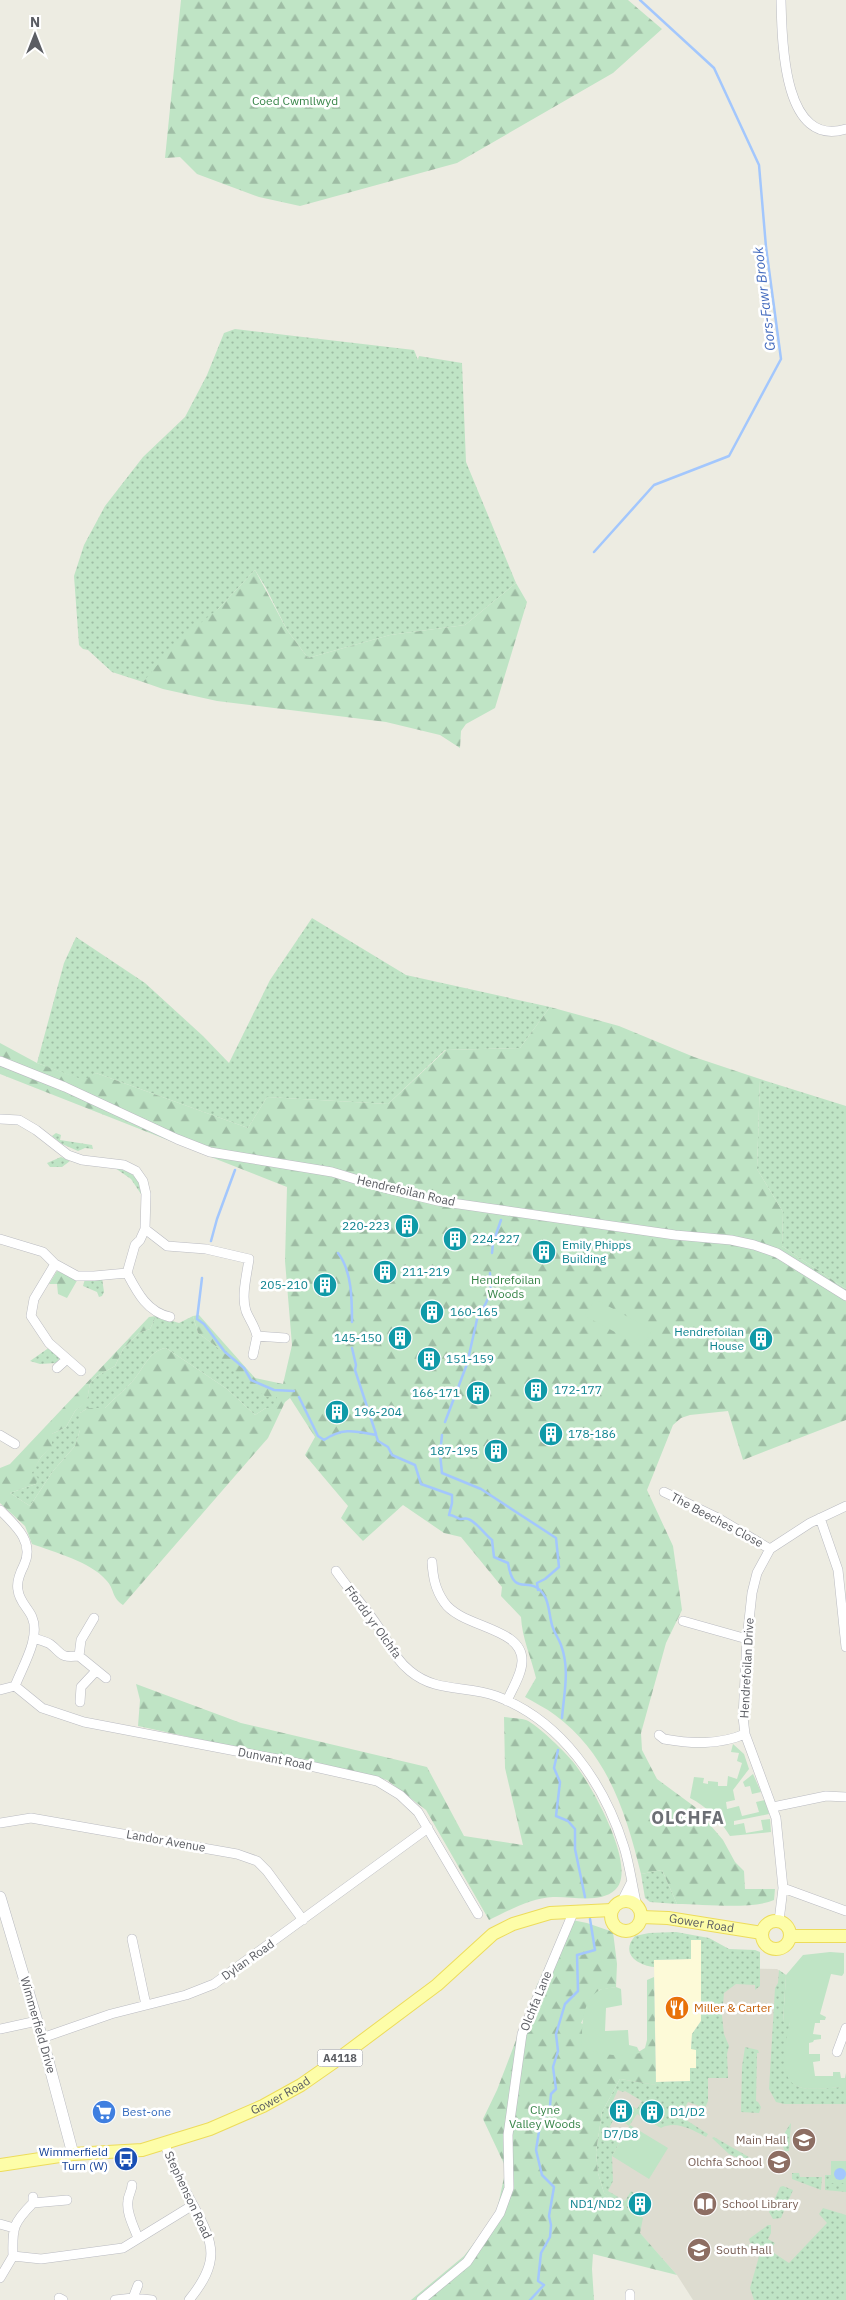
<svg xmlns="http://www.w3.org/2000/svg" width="846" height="2300" font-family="'IBM Plex Sans',sans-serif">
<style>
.commercial{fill:#fdfad8}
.education{fill:#dddcd0}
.grass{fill:url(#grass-dots);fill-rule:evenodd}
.forest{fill:url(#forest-firs)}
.garden{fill:#bfe4c5}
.water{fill:url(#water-ripples)}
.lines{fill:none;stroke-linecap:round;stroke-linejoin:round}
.stream{stroke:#a3c7fd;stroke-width:2.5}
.street-casing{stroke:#babbc1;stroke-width:10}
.secondary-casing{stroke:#b8bac0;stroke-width:12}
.primary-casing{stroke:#eddc5b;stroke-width:14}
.street{stroke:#fff;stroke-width:9}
.secondary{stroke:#fff;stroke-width:11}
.primary{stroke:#fdfda8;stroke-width:12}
.labels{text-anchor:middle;stroke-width:5;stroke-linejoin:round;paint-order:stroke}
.shield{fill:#fff;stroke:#8c8e92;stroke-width:1}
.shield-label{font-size:11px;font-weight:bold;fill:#5b5d63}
.park-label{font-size:12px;fill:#378548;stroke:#fff}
.street-label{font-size:12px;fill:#5b5d63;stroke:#fff}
.culture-label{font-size:12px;fill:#0d838f;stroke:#fff;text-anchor:start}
.food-label{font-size:12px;fill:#c56008;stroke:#fff;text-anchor:start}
.shop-label{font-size:12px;fill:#366cbe;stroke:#fff;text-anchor:start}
.education-label{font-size:12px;fill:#785e54;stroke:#fff;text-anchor:end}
.transit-label{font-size:12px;fill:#164399;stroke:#fff;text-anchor:end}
.water-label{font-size:14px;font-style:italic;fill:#466dbf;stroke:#fff}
.district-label{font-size:18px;font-weight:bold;letter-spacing:1px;fill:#6c6f75;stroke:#fff}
</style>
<defs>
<pattern id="grass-dots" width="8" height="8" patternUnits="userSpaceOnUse" patternTransform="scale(1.25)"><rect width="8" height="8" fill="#bfe4c5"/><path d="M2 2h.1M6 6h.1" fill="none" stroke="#9ebca4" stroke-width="1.8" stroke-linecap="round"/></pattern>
<pattern id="forest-firs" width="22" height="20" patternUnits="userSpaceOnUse" patternTransform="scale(1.25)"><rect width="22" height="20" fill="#bfe4c5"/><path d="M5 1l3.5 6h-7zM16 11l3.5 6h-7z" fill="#9ebca4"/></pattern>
<pattern id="water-ripples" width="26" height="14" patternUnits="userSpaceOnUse" patternTransform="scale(1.25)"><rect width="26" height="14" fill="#a3c7fd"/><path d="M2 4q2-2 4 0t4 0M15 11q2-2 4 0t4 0" fill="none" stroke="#88a5d0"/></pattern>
</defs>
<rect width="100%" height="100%" fill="#edece2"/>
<!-- commercial -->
<path class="commercial" d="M691,1939L701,1940V2021L692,2034L691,2049H696V2069L690,2081L656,2082L654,1960L691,1959Z"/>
<!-- education -->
<path class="education" d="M705,1968L777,1969L786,1975L783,2021L785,2070L830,2087H846V2300H693L677,2275L604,2193L602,2112L626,2080L693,2085L701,2072Z"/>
<!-- grass -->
<path class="grass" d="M235,329L414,350L418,360L419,356L462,363L466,462L516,583L465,625L390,635L308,658L287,630L266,588L255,570L219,608L143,682L112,672L88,650L83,649L79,645L74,576L84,545L105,506L143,457L185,417L207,375L224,333Z
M312,918L406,975L550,1007L520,1048L445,1050L388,1104L267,1097L248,1128L96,1073L85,1081L37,1063L64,963L76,937L145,983L203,1036L229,1063L270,980Z
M760,1079L846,1106V1289L782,1246L783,1212L757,1169Z
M56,1133L61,1135L60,1140L92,1145L93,1149L85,1148L78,1151L62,1144L52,1136Z
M61,1157L70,1161L62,1167H50L47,1163Z
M115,1168C128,1170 145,1179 141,1194L131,1179Z
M102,1278L104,1292L102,1296L99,1297L97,1292L83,1286L85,1279Z
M156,1316L179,1323L193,1316L198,1333L221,1350L238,1372L264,1394L277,1397V1408H266L255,1415L227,1389L166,1348C149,1350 142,1372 131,1383C123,1392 113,1399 105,1408H88L80,1413V1430L75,1446L53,1471L30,1506L10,1493L36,1484L31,1473L41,1457L51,1447L52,1434L66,1427L75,1411L87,1400L90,1383L97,1376L115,1366L123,1349L139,1333L150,1329Z
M50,1347L60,1358L56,1363L40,1364L30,1361Z
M662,1870L677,1904L650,1902L645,1898L641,1874Z
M676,1932L709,1938L729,1949L755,1950L760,1952V1986L755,1990V1985L736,1984L724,1993L722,2016L724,2034L729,2046L727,2054L728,2078H708V2101L705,2108L688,2102L680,2116L708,2134L706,2137C693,2130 676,2120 661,2128L637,2114L629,2126L618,2118L619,2116L628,2121L633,2113L617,2103L620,2099L637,2109L642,2101L625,2091L623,2092L618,2090L609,2109L616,2114L608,2131L622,2138L612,2156L613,2181L608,2191L625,2201L631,2191L635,2194L628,2204L643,2214L642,2217L604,2193L598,2173L596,2152L602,2112L620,2079L656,2085V2082L690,2081V2068H696V2050L691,2049L692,2034L701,2021V1940H691V1959L654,1960V1967C637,1965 620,1953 635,1936L649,1933ZM645,2103L665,2114L659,2123L640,2111Z
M779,1970L786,1975L783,2021L790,2022C788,2040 777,2078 799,2087C809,2091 834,2087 846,2087V2104H784L776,2102L769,2089L775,1988L778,1983Z
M745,2047L758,2050L759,2053H757L756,2101L758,2102L761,2107L759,2113L741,2112L742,2067Z
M791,2123L789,2151H785C779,2140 785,2132 791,2123Z
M714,2137L761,2164L759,2167L729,2154L712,2138Z
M792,2173H799L800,2177H822L821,2190L792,2179Z
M825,2175H831V2183H846V2192L825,2190Z
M783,2186L793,2190L781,2218L773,2219L769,2212L780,2187Z
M823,2208L846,2215V2300H754L750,2288L760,2253L746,2245L771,2251L789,2263L827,2223L819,2214Z
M768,2225H771V2233L768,2239L775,2243L771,2249L750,2243L749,2239Z"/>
<!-- forest -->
<path class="forest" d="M181,0H628L662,29L613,73L457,163L300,206L259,197L197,174L180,157L165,158Z
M255,570L287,630L308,658L390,635L465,625L516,583L527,602L495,708L466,724L461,731L460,748L440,735L386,722L217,701L163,689L143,682L176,643L219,608Z
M550,1007L619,1026L694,1057L760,1079L757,1169L783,1212L782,1246L846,1289V1420L743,1460L728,1411L690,1415L681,1418L673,1425L647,1490L673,1546L682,1610L666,1643L641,1733L642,1750L657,1779L695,1807L723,1840L735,1862L744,1871L745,1889H775L774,1900C752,1910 703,1904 677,1904L662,1870L641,1874C626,1813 608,1754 555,1715C546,1708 535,1703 525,1697L536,1678C531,1657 522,1638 521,1617L501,1596L502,1587L461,1537L444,1533L403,1505L363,1541L341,1518L348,1506L305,1455L315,1437L290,1398L285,1402L268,1438L123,1605C111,1597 115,1589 106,1580C91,1562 54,1552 32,1544L25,1526L0,1503V1468L10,1464L149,1317L156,1316L150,1329L139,1333L123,1349L115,1366L97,1376L90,1383L87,1401L75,1411L66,1427L52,1434V1447L41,1457L32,1473L38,1478L36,1484L10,1493L30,1506L53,1471L75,1446L80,1430V1413L88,1408H105C113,1399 123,1392 131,1383C142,1372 149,1350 166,1348L227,1389L255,1415L266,1408L277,1407V1397H266L219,1358L221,1350L198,1333L193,1316L199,1315L255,1378L283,1384L292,1345L285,1261L287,1187L0,1074V1043L37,1063L84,1080L96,1073L248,1128L267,1097L388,1104L446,1050L520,1048Z
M57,1271L78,1279L67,1298L58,1294L57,1284H49Z
M136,1684L241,1723L427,1767L464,1836L523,1845L505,1768L504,1717C511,1718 520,1718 526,1720C537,1724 567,1754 574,1763C591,1784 639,1869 615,1890C600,1904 571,1896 553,1897C531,1898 508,1911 489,1920L426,1810L387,1780L138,1726L140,1700Z
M567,1919L587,1923L613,1932L617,1964L616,1987L599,1990L581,2023L635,2054L645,2048L647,2040V1980L654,1977L656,2085L620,2079L602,2112L596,2152L598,2173L604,2193L643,2218L640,2233L677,2275L593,2254L592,2269L594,2300H411L464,2256L496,2215L506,2168L483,2119L497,2090L537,1985Z"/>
<!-- garden -->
<path class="garden" d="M595,1299L652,1330L643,1347L585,1316Z
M733,1744L744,1754L749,1769L733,1790L735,1800L726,1802L727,1809L739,1806L742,1816L759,1812L756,1802L765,1800L769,1814L734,1821V1825L744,1823L746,1833L763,1830L761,1820L770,1819L771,1832L730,1836C721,1821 706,1806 690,1798L694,1777L704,1778L703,1783L708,1784V1781L718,1782V1786H727L728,1776L737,1779L742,1763L737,1761L739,1753L731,1752Z
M753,1774L761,1792L752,1794L750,1786L745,1787L743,1782Z
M830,1952L844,1953V1973L842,1976L831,1974L820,2014L826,2017L825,2020H820V2023H815L813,2034L821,2035V2039L814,2040L813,2042L809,2043V2054H820V2061L813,2062L815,2076H833V2072H840L841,2078H845L846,2073V2087C835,2087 809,2091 799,2087C776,2079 786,2040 790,2022H783L786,1975L803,1955Z
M616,1987L621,1989L622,2005L606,2008L605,2031L628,2030L629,2045L637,2047L640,2053C623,2058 598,2055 582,2046C582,2028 581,2000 600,1990C604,1988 611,1988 616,1987Z
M630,2125L668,2148L649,2179L612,2156Z
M831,2161H846V2183H831Z"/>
<!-- water -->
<path class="water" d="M834 2174a6 6 0 1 1 12 0a6 6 0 1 1-12 0Z"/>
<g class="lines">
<!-- stream -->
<path class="stream" d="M594,552L654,485L729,456L781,359L766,247L759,165L714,68L640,0
M211,1241L217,1219L235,1170
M338,1253C352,1271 352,1300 352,1322
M492,1253L493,1243L501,1220
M202,1278L197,1319L204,1324L225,1352L244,1368L251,1380L274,1390L294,1391
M352,1348L356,1365L355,1370L376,1434
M299,1397L318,1436L324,1440C343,1427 355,1431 376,1435L378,1441L388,1447L392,1455L415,1465L421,1484L452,1495V1503L449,1515C454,1515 456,1518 460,1519C463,1519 466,1518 468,1519C477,1522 484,1534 492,1540L494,1557L508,1563C514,1600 529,1573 544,1595C550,1604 549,1618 553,1628C555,1634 559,1639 561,1645C570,1669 564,1693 562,1718
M445,1422L467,1364L478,1315L485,1305L491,1292L490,1273
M442,1435L440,1454L442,1473L481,1489L556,1538L559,1567L545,1579L537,1583L538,1590
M558,1750L554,1768L560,1782L556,1816L568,1821L575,1829V1849L585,1897
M530,2300L544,2285L538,2281L541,2253L550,2237L551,2225L549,2216L554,2187L542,2175L536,2150L540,2125L550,2106L551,2094L556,2089L553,2067L558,2051L556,2034L565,2004L578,1991L577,1955L595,1950L590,1919"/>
<!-- street casing -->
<g class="street-casing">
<path id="street" d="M781,0C782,38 782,149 846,129
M0,1061L65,1087L177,1139L210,1152L332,1172L388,1189L438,1201L675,1235L731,1240L754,1245L777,1253L846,1296
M0,1119L19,1120L36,1130L68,1155L82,1160L124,1165L136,1171L143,1181L146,1194L145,1229L140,1240L135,1245L127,1273C137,1292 147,1312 170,1317
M145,1229L167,1246L206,1249L249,1259C247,1274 241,1296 246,1311C249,1319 255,1326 257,1336
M0,1239L43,1252L55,1264L77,1276H94L127,1273
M55,1264L34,1299L31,1316L49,1343L81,1371
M253,1355L257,1336L285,1338
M57,1368L67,1359
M0,1435L15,1444
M664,1492L718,1518L770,1549
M0,1510C15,1525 35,1542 24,1565C20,1573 16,1582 18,1590C19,1601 28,1608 32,1617C41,1638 22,1667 15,1686L0,1690
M820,1518L838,1570L846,1647
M432,1562C433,1577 435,1589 444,1602C461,1628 523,1627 522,1661C522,1674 512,1689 507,1701
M336,1571C349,1590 366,1608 379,1628C390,1644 394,1658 410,1671C436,1693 467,1685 496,1696C561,1720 604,1783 624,1847C630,1866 632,1886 637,1906
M683,1621L747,1639
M34,1638C39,1640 45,1641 50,1644C63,1654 59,1658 79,1656L81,1640L94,1618
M79,1656L106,1678
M15,1686L42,1708L84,1722L288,1761L377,1781L400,1795L418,1812L478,1914
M80,1702L81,1687L96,1671
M659,1735L664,1739C692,1744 719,1745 745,1734
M773,1807L826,1796L846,1797
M0,1823L31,1818L237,1854L257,1861L267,1871L303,1920
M783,1888L846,1911
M622,1901L631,1883
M779,1921L783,1888L776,1818L745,1734L743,1717L747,1639L752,1593L757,1573L770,1549L810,1523L846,1506
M132,1939L146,2005
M0,2029L37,2021
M42,2038L111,2014L186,1995L214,1984L428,1828
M837,2052L846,2028
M165,2145C173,2165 182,2185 193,2205C215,2245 220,2262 189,2300
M132,2185C132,2191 128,2195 128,2201C126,2213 134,2227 138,2238
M33,2203L67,2200
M0,2224L14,2228
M13,2256C12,2228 13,2223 33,2203V2197
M0,2278L13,2256L41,2259L123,2248L193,2205
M630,2294V2300
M59,2298L63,2300
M133,2298L138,2285
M115,2300L133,2298L152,2300
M421,2300L467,2262L500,2213L509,2188L508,2135L522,2034L573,1913"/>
</g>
<!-- secondary casing -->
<g class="secondary-casing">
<path id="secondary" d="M0,1897L42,2038L73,2154"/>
</g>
<!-- primary casing -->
<g class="primary-casing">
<g id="primary">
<circle cx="626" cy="1916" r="15"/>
<path id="s1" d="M641,1917L668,1918L762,1933"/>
<circle cx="776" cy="1935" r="14"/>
<path d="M790,1936H846"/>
<path id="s2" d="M0,2165L73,2154L142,2150L210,2129L263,2106L301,2085L334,2062L437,1985L493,1934L513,1924L550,1913L612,1910"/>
</g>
</g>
<!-- street -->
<use href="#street" class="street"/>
<!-- secondary -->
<use href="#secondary" class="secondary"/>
<!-- primary -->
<use href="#primary" class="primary"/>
</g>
<!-- icons -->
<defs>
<g id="building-disc" transform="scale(1.25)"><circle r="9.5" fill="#0f9aa8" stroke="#fff"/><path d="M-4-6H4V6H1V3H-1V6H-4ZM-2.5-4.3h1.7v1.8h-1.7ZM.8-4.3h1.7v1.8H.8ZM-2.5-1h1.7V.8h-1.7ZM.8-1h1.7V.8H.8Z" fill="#fff"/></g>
<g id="restaurant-disc" transform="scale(1.25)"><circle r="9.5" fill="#e8710a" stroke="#fff"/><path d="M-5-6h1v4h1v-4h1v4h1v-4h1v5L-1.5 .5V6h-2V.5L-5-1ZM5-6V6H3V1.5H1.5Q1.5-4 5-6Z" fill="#fff"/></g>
<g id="supermarket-disc" transform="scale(1.25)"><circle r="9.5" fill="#3f7fe0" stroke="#fff"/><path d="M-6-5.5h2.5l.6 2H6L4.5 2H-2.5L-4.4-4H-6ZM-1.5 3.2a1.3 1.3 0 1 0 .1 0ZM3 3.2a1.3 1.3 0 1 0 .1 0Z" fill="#fff"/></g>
<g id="school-disc" transform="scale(1.25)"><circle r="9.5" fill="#8d6e63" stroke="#fff"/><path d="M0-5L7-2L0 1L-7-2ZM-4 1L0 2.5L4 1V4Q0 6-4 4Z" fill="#fff"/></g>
<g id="bus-disc" transform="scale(1.25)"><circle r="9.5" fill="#1a4fb4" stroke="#fff"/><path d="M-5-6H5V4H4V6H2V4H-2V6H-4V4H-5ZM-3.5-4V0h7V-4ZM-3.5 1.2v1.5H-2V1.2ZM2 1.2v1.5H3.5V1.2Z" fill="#fff"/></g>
<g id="library-disc" transform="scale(1.25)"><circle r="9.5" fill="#8d6e63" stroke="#fff"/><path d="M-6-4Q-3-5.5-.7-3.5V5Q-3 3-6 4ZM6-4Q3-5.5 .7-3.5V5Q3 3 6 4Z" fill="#fff"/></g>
</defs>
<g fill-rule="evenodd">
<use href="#building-disc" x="407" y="1226"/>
<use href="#building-disc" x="455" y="1239"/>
<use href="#building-disc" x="544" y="1252"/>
<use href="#building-disc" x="385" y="1272"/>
<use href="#building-disc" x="325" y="1285"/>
<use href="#building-disc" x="432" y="1312"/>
<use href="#building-disc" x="400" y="1338"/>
<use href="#building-disc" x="761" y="1339"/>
<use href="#building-disc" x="429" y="1359"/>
<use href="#building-disc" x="536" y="1390"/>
<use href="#building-disc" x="478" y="1393"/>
<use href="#building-disc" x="337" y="1412"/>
<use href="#building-disc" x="551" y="1434"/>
<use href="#building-disc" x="496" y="1451"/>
<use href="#restaurant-disc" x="677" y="2008"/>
<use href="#building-disc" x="621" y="2111"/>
<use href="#supermarket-disc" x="104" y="2112"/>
<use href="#building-disc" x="652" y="2112"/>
<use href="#school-disc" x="804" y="2140"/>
<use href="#bus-disc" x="126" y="2159"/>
<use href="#school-disc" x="779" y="2162"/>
<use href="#building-disc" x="640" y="2204"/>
<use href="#library-disc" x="705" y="2204"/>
<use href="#school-disc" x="699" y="2250"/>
</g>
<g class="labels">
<!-- shield labels -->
<rect class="shield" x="317.5" y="2049.5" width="45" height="17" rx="4"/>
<g class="shield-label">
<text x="340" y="2062">A4118</text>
</g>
<!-- park labels -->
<g class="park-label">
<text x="295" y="105">Coed Cwmllwyd</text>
<text x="506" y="1284">Hendrefoilan<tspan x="506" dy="14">Woods</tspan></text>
<text x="545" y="2114">Clyne<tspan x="545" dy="14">Valley Woods</tspan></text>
</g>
<!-- street labels -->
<g class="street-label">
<text transform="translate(406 1191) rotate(13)" y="4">Hendrefoilan Road</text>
<text transform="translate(717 1520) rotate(28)" y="4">The Beeches Close</text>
<text transform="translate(373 1622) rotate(54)" y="4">Ffordd yr Olchfa</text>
<text transform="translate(747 1668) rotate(-87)" y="4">Hendrefoilan Drive</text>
<text transform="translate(275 1759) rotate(11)" y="4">Dunvant Road</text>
<text transform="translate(166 1841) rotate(10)" y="4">Landor Avenue</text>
<text dy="4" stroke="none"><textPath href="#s1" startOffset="61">Gower Road</textPath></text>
<text transform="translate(248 1960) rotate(-35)" y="4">Dylan Road</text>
<text transform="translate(536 2001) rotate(-68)" y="4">Olchfa Lane</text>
<text transform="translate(38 2025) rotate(74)" y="4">Wimmerfield Drive</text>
<text dy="4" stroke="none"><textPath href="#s2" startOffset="292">Gower Road</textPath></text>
<text transform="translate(188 2195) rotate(65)" y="4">Stephenson Road</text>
</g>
<!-- culture labels -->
<g class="culture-label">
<text x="390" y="1230" text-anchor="end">220-223</text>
<text x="472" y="1243">224-227</text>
<text x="562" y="1249">Emily Phipps<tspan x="562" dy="14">Building</tspan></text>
<text x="402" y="1276">211-219</text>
<text x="308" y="1289" text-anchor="end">205-210</text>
<text x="450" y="1316">160-165</text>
<text x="744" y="1336" text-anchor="end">Hendrefoilan<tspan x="744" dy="14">House</tspan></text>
<text x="382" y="1342" text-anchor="end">145-150</text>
<text x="446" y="1363">151-159</text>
<text x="554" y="1394">172-177</text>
<text x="460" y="1397" text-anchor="end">166-171</text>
<text x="354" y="1416">196-204</text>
<text x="568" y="1438">178-186</text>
<text x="478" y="1455" text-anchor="end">187-195</text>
<text x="670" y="2116">D1/D2</text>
<text x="621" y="2138" text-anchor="middle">D7/D8</text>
<text x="622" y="2208" text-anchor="end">ND1/ND2</text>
</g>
<!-- food labels -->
<g class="food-label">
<text x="694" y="2012">Miller &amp; Carter</text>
</g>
<!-- shop labels -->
<g class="shop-label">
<text x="122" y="2116">Best-one</text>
</g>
<!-- education labels -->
<g class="education-label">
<text x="786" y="2144">Main Hall</text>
<text x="762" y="2166">Olchfa School</text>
<text x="722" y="2208" text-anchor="start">School Library</text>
<text x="716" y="2254" text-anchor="start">South Hall</text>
</g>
<!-- transit labels -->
<g class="transit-label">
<text x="108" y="2156">Wimmerfield<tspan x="108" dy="14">Turn (W)</tspan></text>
</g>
<!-- water labels -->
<g class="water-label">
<text transform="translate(764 299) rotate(-97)" y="5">Gors-Fawr Brook</text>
</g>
<!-- district labels -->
<g class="district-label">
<text x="688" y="1824">OLCHFA</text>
</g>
</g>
<!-- north arrow -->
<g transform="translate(35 35)" stroke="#ffffff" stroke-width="4" paint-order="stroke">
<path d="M0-4L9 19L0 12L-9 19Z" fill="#5b5d63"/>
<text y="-8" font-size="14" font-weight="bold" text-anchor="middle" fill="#5b5d63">N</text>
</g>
</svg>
